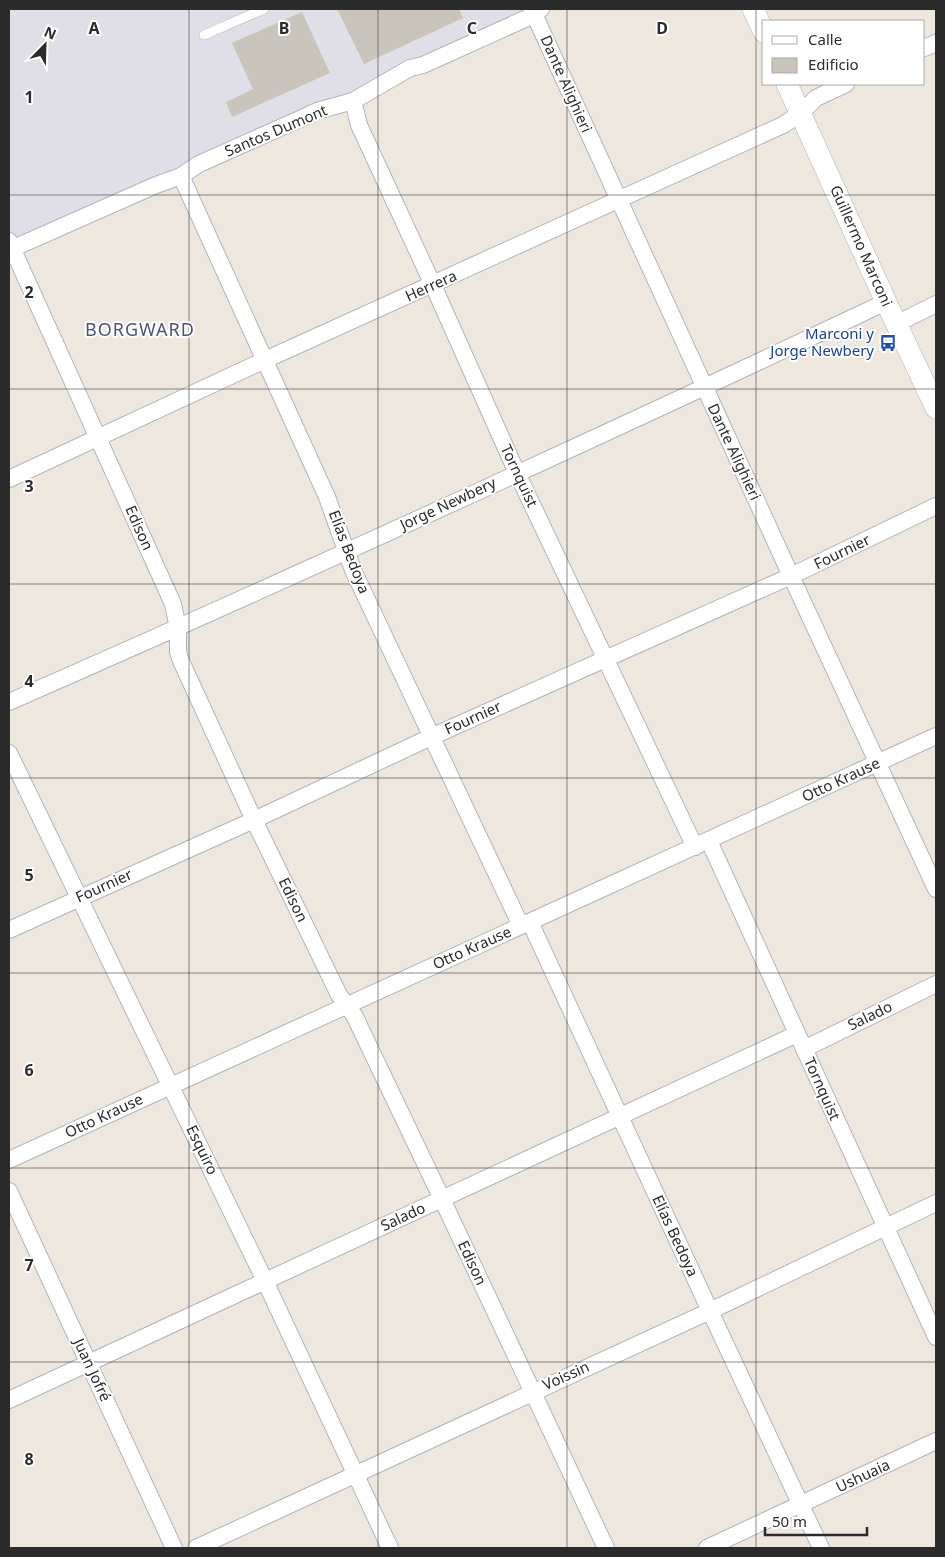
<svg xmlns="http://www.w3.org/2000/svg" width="945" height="1557" font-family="'Noto Sans',sans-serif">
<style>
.industrial{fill:#e0dee6}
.building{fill:#c9c5bc}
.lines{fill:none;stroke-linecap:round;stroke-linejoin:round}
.service-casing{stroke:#b1b4bf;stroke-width:10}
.minor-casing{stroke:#b1b4bf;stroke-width:18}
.tertiary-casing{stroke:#b1b4bf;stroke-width:22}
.service{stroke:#fff;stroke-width:9}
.minor{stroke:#fff;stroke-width:16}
.tertiary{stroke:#fff;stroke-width:21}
.grid{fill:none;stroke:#2b2b2b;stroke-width:1;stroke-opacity:0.55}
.labels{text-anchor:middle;stroke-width:4;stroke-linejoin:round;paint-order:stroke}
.street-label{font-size:15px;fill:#2b2b2b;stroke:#fff}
.transit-label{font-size:15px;fill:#164399;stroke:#fff;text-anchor:end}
.quarter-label{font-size:18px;letter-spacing:1px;fill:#4b537c;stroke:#fff}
.grid-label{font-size:16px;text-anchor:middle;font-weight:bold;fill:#2b2b2b;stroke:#fff;stroke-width:4;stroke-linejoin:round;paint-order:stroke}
</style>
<rect width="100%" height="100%" fill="#ede7de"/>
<!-- industrial -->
<path class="industrial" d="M9,9H541L199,164L9,241Z"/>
<!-- building -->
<path class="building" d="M337,9H459L463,18L364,64Z
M302,12L330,73L232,117L226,102L253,89L232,43Z"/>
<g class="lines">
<!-- service casing -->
<g class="service-casing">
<path id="service" d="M204,35L264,9"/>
</g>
<!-- minor casing -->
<g class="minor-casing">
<path id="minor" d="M534,14L791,576L936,889
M924,48L936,43
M353,101L359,125L433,285L517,473L695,847
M181,176L327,497L353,570L521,926
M9,241L173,604L178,628V652L181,661L254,820L339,995L354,1015L442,1199L606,1548
M9,250L156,185L181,176L199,164L302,118L317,111L353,101L410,68L423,65L527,18L541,9
M896,324L936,304
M9,479L265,360L783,125L801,113L816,98L846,84
M9,702C303,573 595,439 886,302
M9,753L265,1281L390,1548
M709,841L936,1337
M530,922L710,1311L821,1548
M9,930L254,820L431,737L791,576L936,506
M804,1049L936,984
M9,1160L936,736
M9,1191L174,1548
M9,1400L797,1034
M196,1548L710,1311L936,1203
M707,1548L936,1441"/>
</g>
<!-- tertiary casing -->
<g class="tertiary-casing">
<path id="tertiary" d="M753,9L764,32
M787,84L886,302L936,408"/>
</g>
<!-- service -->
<use href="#service" class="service"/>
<!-- minor -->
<use href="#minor" class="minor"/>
<!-- tertiary -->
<use href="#tertiary" class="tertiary"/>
</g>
<!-- grid -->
<path class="grid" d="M189,9V1548M378,9V1548M567,9V1548M756,9V1548M9,195H936M9,389H936M9,584H936M9,778H936M9,973H936M9,1168H936M9,1362H936"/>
<!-- icons -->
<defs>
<g id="bus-bare" transform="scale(1.35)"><path d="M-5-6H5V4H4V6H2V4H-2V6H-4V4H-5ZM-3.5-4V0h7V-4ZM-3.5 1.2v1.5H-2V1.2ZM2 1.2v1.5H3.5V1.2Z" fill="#1a4fb4" stroke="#fff" stroke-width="2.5" paint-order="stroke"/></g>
</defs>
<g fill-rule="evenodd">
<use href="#bus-bare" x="888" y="343"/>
</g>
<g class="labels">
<!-- street labels -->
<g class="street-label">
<text transform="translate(566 84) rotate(66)" y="5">Dante Alighieri</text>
<text transform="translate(276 131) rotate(-23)" y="5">Santos Dumont</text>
<text transform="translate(861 246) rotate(66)" y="5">Guillermo Marconi</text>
<text transform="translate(431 286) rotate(-24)" y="5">Herrera</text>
<text transform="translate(734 452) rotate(65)" y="5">Dante Alighieri</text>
<text transform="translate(519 476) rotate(65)" y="5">Tornquist</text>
<text transform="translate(448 504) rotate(-25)" y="5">Jorge Newbery</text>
<text transform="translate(139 528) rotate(66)" y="5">Edison</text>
<text transform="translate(349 552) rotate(69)" y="5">Elías Bedoya</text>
<text transform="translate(842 552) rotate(-26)" y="5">Fournier</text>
<text transform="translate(473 718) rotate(-24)" y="5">Fournier</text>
<text transform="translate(841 780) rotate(-25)" y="5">Otto Krause</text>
<text transform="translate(104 886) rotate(-24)" y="5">Fournier</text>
<text transform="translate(293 900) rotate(64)" y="5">Edison</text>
<text transform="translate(472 948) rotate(-24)" y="5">Otto Krause</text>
<text transform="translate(870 1016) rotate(-26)" y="5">Salado</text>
<text transform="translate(822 1089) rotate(66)" y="5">Tornquist</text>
<text transform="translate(104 1116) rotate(-25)" y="5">Otto Krause</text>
<text transform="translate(202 1150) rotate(64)" y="5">Esquiro</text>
<text transform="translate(403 1217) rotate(-25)" y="5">Salado</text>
<text transform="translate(675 1236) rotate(65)" y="5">Elías Bedoya</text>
<text transform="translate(472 1263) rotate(65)" y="5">Edison</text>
<text transform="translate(92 1370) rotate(65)" y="5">Juan Jofré</text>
<text transform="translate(566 1376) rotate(-24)" y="5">Voissin</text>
<text transform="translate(863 1476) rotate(-25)" y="5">Ushuaia</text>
</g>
<!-- transit labels -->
<g class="transit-label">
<text x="874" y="339">Marconi y<tspan x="874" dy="17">Jorge Newbery</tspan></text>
</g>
<!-- quarter labels -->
<g class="quarter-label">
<text x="140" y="336">BORGWARD</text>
</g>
</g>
<g class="grid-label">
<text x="94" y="34">A</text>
<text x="284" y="34">B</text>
<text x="472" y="34">C</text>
<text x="662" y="34">D</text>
<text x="29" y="103">1</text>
<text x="29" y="298">2</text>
<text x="29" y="492">3</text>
<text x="29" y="687">4</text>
<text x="29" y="881">5</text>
<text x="29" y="1076">6</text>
<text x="29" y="1271">7</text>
<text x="29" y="1465">8</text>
</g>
<!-- border -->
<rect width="945" height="1557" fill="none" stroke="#2b2b2b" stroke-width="20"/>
<!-- legend -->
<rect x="762" y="20" width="162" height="65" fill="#ffffff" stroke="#aaaaaa"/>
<rect x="772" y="36" width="25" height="8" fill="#ffffff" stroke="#aaaaaa"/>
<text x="808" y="45" font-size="15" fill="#2b2b2b">Calle</text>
<rect x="772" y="58" width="25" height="15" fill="#c9c5bc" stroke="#aaaaaa"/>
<text x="808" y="70" font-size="15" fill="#2b2b2b">Edificio</text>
<!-- north arrow -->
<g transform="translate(45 45) rotate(23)" stroke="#ffffff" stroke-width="4" paint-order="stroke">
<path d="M0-4L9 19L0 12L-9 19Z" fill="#2b2b2b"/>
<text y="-8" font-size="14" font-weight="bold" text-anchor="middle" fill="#2b2b2b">N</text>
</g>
<!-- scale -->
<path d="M765 1527v8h102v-8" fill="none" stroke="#2b2b2b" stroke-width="2.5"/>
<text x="772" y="1527" font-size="15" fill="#2b2b2b" stroke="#ffffff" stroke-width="4" paint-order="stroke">50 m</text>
</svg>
